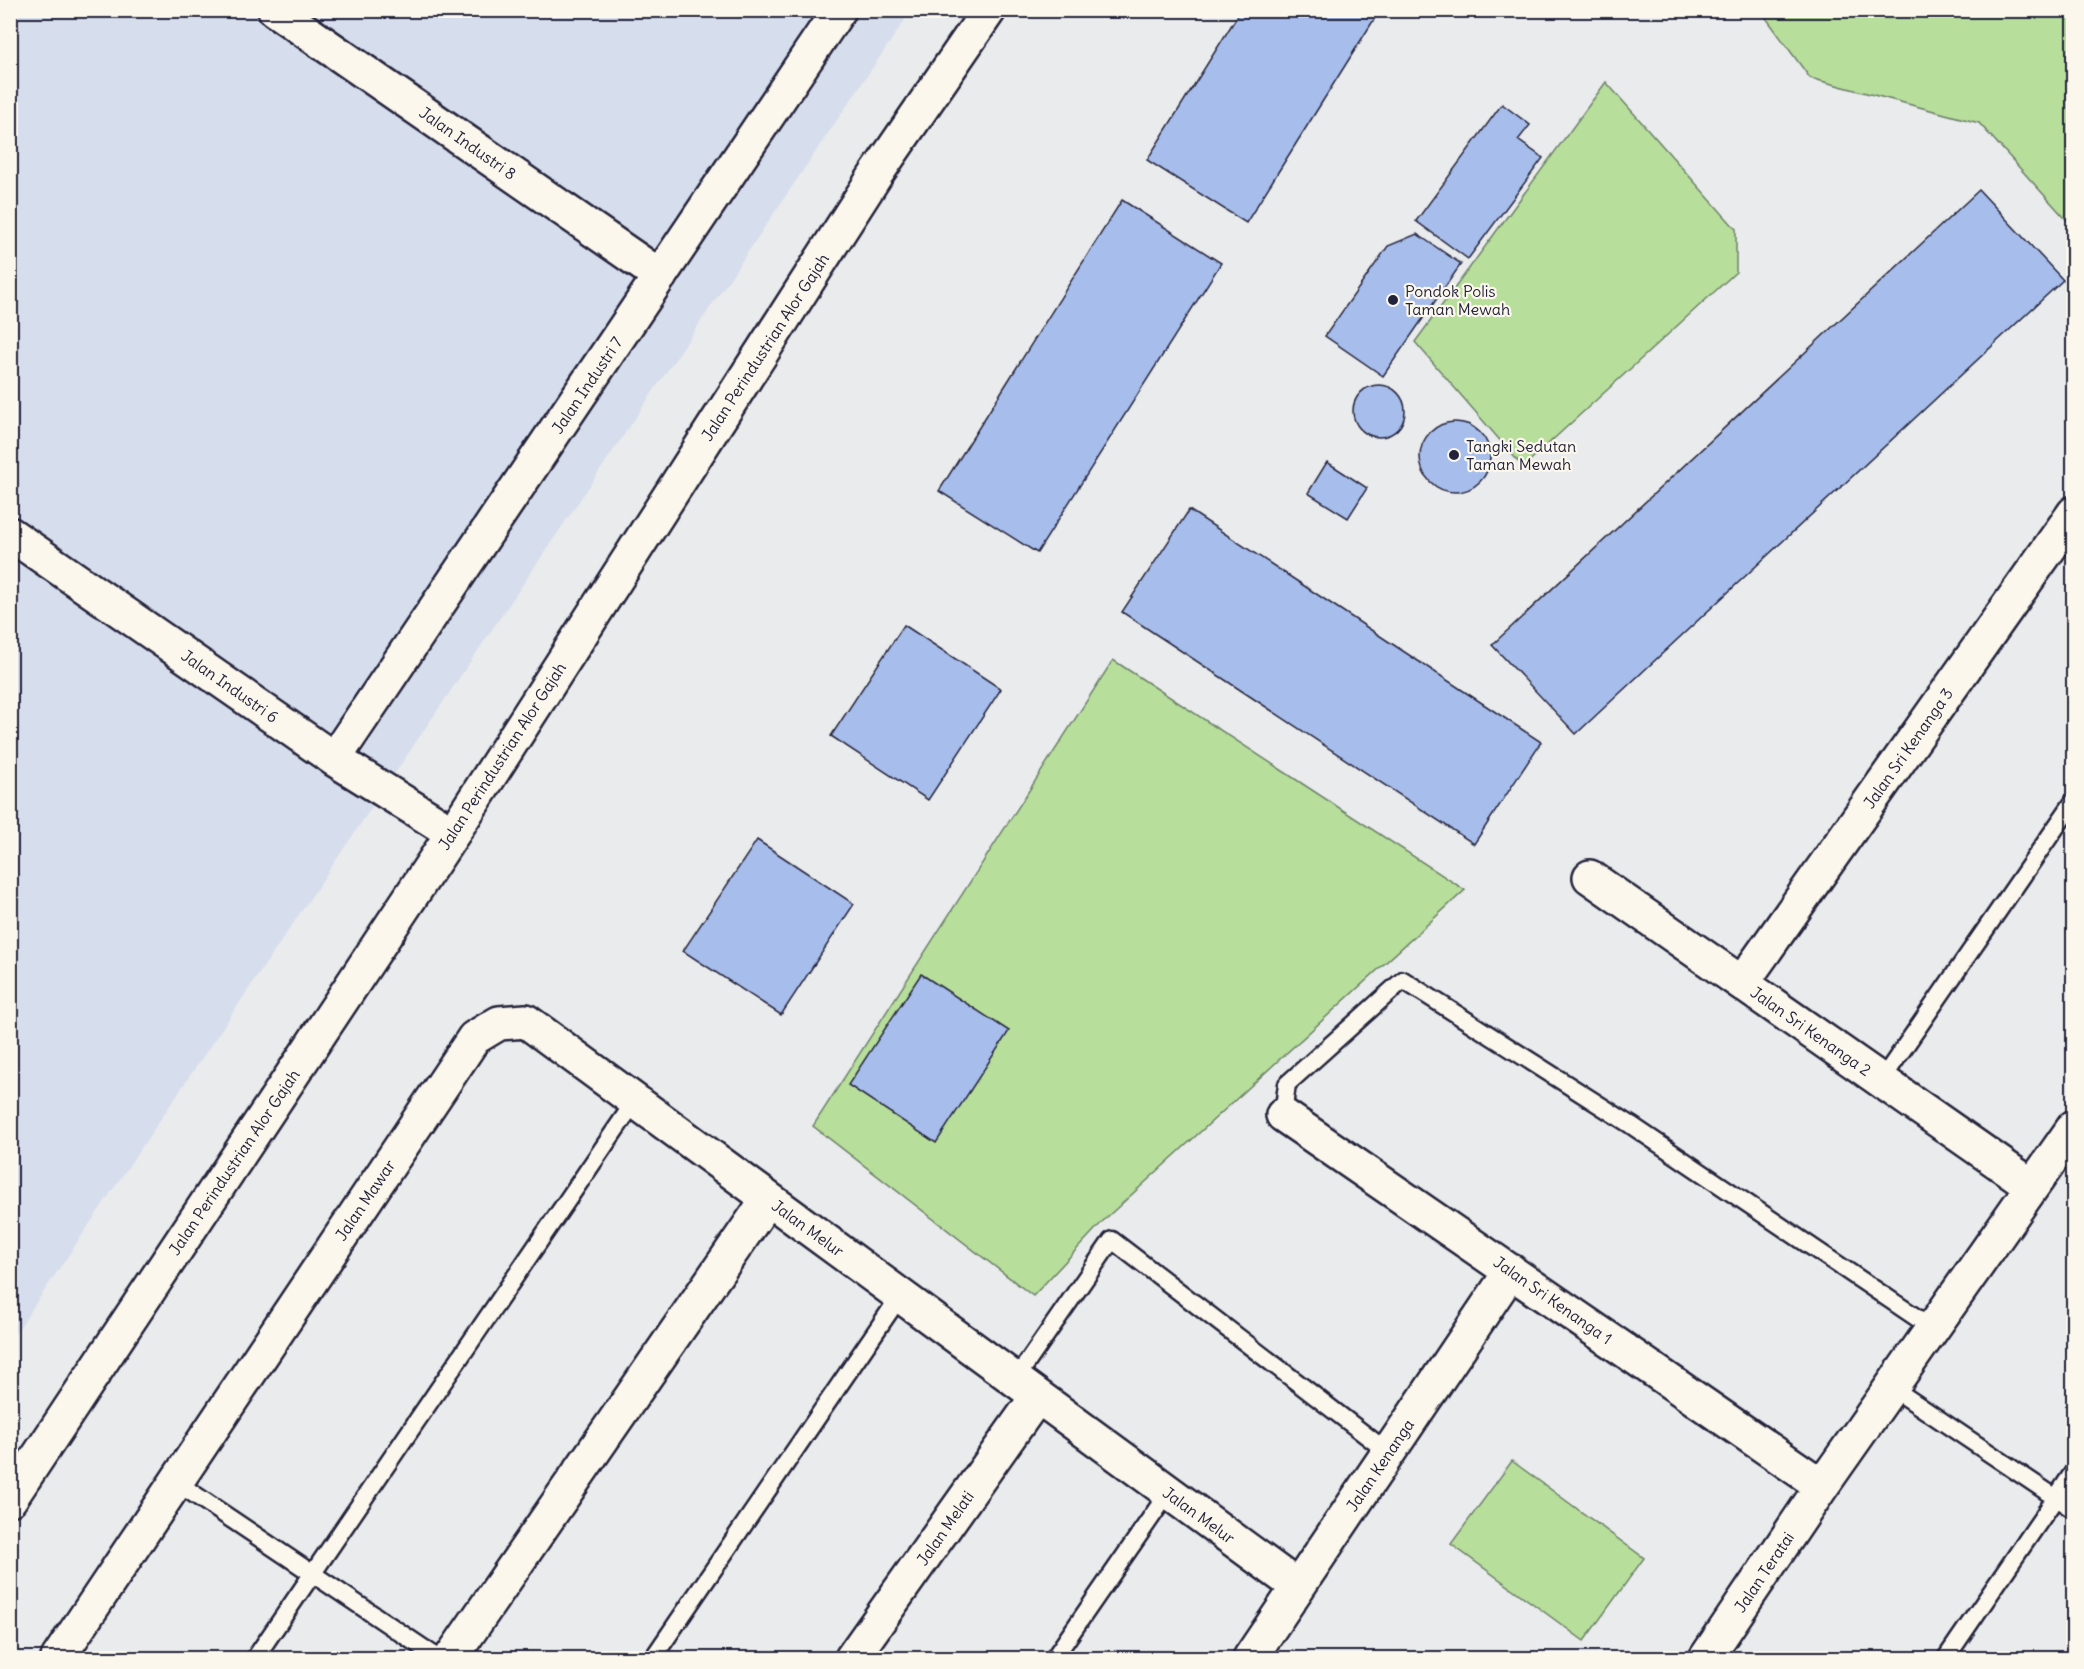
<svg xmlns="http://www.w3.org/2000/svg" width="2084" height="1669" font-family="Delius,sans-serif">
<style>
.built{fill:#d6ddec}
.green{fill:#b7de9a;stroke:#6c806a;stroke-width:1.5}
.building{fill:#a7bdeb;stroke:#22223b;stroke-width:1.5}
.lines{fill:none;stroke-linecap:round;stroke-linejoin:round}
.service-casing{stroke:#22223b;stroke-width:21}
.minor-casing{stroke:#22223b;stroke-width:38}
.tertiary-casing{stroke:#22223b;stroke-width:38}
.service{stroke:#fbf7ec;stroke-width:16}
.minor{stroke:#fbf7ec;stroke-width:33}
.tertiary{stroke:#fbf7ec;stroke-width:33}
.poi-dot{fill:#22223b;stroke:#fbf7ec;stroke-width:2}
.labels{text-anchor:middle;stroke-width:4.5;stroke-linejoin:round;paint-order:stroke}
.street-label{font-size:16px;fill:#22223b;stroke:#fbf7ec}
.poi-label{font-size:16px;fill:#22223b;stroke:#fbf7ec;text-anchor:start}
</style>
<rect width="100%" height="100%" fill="#eaebec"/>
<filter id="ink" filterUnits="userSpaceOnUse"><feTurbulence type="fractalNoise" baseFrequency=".0167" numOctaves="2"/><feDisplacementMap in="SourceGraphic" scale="12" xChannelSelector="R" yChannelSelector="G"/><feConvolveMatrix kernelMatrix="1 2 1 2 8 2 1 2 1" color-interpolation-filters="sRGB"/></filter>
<g filter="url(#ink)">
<!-- built -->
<path class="built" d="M11,11H911L11,1340Z"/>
<!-- green -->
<path class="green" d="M1761,11H2073V227L1979,123L1810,78Z
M1606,82L1736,229V272L1523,467L1415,342Z
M1113,660L1465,890L1105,1219L1033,1296L813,1126Z
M1512,1461L1644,1558L1584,1641L1451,1544Z"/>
<!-- building -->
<path class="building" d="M1241,10H1380L1246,223L1147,160Z
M1502,104L1530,125L1518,140L1543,158L1468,259L1416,221Z
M1979,190L2063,280L1576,734L1492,645Z
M1122,200L1221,263L1037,553L939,491Z
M1417,234L1461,264L1383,376L1325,336L1388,246Z
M1353 411a26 26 0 1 1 52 0a26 26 0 1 1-52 0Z
M1420 457a35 35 0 1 1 70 0a35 35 0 1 1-70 0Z
M1327,462L1367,488L1348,518L1308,493Z
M1189,510L1541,742L1474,844L1122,612Z
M904,625L1001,689L928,800L831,736Z
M757,840L854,904L781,1015L683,951Z
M921,974L1009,1031L936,1143L848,1085Z"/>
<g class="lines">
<!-- service casing -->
<g class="service-casing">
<path id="service" d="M1881,1081L2074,801
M1283,1115L1287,1084L1403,980L1631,1125L1932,1328
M1015,1380L1112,1240L1389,1453
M1891,1387L2074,1510
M176,1482L438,1658
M255,1658L635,1101
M653,1658L900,1296
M1054,1658L1168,1493
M1946,1658L2074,1471"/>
</g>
<!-- minor casing -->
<g class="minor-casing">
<path id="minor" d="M275,10L660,276
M10,534L334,759L453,833
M334,759L839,10
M1590,877L2032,1186
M1742,983L2074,513
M1283,1115L1822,1486
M58,1658L474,1038L499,1023L526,1021L1298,1587
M451,1658L768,1199
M852,1658L1037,1397
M1250,1658L1511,1271
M1706,1658L1822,1486L2074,1127"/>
</g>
<!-- tertiary casing -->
<g class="tertiary-casing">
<path id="tertiary" d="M10,1499L453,833L877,173L989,10"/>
</g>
<!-- service -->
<use href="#service" class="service"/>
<!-- minor -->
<use href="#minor" class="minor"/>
<!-- tertiary -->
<use href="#tertiary" class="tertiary"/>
</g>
</g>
<!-- markers -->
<g class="poi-dot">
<circle cx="1393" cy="300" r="6"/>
<circle cx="1454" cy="455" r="6"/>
</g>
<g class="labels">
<!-- street labels -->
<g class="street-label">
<text transform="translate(468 143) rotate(35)" y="6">Jalan Industri 8</text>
<text transform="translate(765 347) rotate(-57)" y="6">Jalan Perindustrian Alor Gajah</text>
<text transform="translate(587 385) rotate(-56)" y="6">Jalan Industri 7</text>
<text transform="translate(230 686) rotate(35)" y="6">Jalan Industri 6</text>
<text transform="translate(1908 748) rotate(-55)" y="6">Jalan Sri Kenanga 3</text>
<text transform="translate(502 756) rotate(-57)" y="6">Jalan Perindustrian Alor Gajah</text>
<text transform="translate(1811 1031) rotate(35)" y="6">Jalan Sri Kenanga 2</text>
<text transform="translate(234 1162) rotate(-56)" y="6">Jalan Perindustrian Alor Gajah</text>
<text transform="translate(365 1200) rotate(-56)" y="6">Jalan Mawar</text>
<text transform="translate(808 1228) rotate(36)" y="6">Jalan Melur</text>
<text transform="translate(1553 1300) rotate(35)" y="6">Jalan Sri Kenanga 1</text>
<text transform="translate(1380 1465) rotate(-56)" y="6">Jalan Kenanga</text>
<text transform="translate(1199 1515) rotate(36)" y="6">Jalan Melur</text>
<text transform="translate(945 1528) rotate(-55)" y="6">Jalan Melati</text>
<text transform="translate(1764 1572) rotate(-56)" y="6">Jalan Teratai</text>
</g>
<!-- poi labels -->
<g class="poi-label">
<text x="1405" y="297">Pondok Polis<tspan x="1405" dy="18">Taman Mewah</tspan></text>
<text x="1466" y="452">Tangki Sedutan<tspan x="1466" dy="18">Taman Mewah</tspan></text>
</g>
</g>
<!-- margin -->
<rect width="2084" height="1669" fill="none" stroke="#fbf7ec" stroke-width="36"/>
<rect x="18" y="18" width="2048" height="1633" fill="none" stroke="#22223b" stroke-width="2" filter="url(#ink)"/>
</svg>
